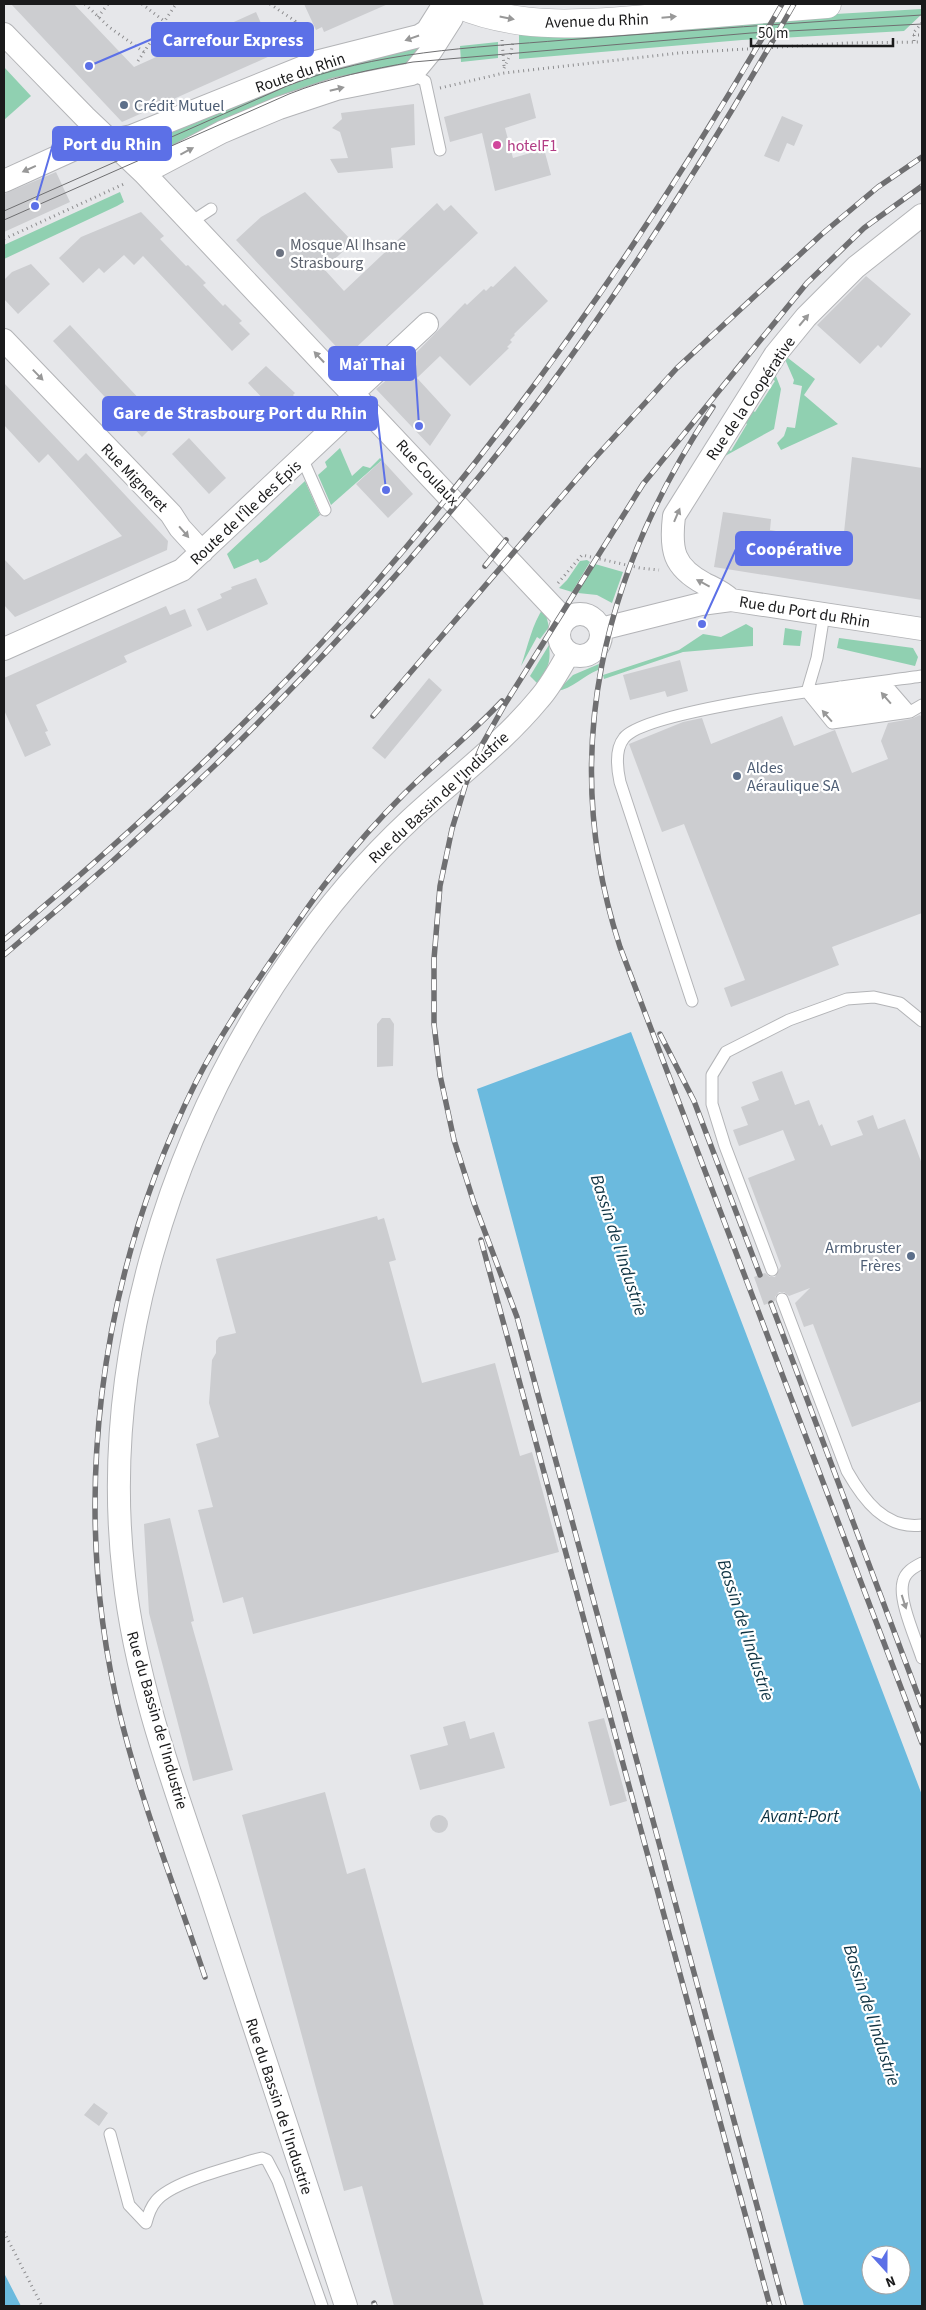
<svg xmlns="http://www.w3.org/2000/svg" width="926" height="2310" font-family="'Source Sans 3',sans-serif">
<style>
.green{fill:#90d0b1}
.water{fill:#6bbade;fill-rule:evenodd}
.building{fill:#cccdd0}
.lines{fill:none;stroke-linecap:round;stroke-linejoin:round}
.service-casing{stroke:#b3b4b7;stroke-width:13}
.minor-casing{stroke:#b3b4b7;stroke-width:24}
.primary-casing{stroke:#b3b4b7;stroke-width:29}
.path{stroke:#8d8d8f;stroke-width:3;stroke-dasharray:1 4;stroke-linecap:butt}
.service{stroke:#fff;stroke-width:11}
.minor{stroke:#fff;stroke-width:22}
.primary{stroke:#fff;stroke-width:28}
.tram{stroke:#6f6f71;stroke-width:1}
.rail-casing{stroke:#6f6f71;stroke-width:5.5}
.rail{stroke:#fff;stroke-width:4;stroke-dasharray:11;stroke-linecap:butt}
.oneway{fill:#989898}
.service-dot{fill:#5c6f8a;stroke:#fff;stroke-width:2}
.hotel-dot{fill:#d1479c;stroke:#fff;stroke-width:2}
.worship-dot{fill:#6b7280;stroke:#fff;stroke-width:2}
.labels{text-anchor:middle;stroke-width:4.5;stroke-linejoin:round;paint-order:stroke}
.street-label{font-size:16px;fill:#1a1a1b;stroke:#fff}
.service-label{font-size:16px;fill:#4e5e75;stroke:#fff;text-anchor:start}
.hotel-label{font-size:16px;fill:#b23c85;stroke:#fff;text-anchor:start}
.worship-label{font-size:16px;fill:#5b616d;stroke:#fff;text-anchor:start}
.water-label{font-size:18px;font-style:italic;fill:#0c3141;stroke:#fff}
.leader{fill:none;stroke:#5c70e7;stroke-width:2}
.callout-dot{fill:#5c70e7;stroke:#fff;stroke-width:2}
.callout{fill:#5c70e7;stroke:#5c70e7;stroke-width:2}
.callout-label{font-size:18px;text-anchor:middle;font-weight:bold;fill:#fff}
</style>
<rect width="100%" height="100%" fill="#e6e7ea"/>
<!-- green -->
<path class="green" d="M922,9V14L904,31L742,40L519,59V32Z
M498,42V58L461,62L460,46Z
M423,46L411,67L171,152L155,138L294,76Z
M4,67L31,96L4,120Z
M120,192L124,202L117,206L4,259V245Z
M784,357L788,358L815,379L804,395L838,424L781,450L777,443L784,436L787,427L795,428L802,386L793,384L794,380Z
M774,371L781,389L774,429L716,461L725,448L731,451L747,424L742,420L749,408L755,412L775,381L769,377Z
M340,448L352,476L363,466L370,468L380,458L382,460L331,505L318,475L327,467L325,462Z
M305,481L320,515L267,560L260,563L258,559L234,569L227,554Z
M587,560L590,562L572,592L559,588L567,580L580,561Z
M595,564L623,572L612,603L597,595L578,593Z
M544,607L549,627L540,639L537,637L521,666C528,646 532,624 544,607Z
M746,624L753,628V646L683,652L604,679L603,675L679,650L703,634L721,637Z
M785,628L802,631L800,646L783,645Z
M839,638L913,648L918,657L915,666L837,648Z
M549,645C551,664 548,668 537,683L530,676Z
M599,664L598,670C583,676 572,689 557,691L573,675Z"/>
<!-- water -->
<path class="water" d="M631,1032L922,1795V2306H804L477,1089ZM871,2255H901V2285H871Z
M4,2273L21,2306H4Z"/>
<!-- building -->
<path class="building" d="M11,4H74L134,67L256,12L272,48L268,51L270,56L122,122Z
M304,4H388L324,32L322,27L316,30Z
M530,93L536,118L505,128L513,158L544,149L551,175L495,191L482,133L450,142L444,117Z
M414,104L415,145L391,148L393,168L338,173L330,159L348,158L340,132L332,128L342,119L341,113Z
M782,116L803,125L794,146L787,143L779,162L764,156Z
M56,172L70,202L4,232V194Z
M305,192L353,242L324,269L344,291L437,203L444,211L451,205L478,233L346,357L236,240L261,217Z
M141,212L164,236L160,239L186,266L188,265L206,283L203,285L223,306L225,304L242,321L239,323L250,334L232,351L143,256L134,265L124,255L104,273L99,268L83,283L59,258L81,237Z
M31,264L50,284L18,314L4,299V280L12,272Z
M515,266L548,301L514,334L515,335L510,340L512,342L507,347L509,348L470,386L440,356L417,378L451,415L430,446L376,389L404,365L465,303L467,305L484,289L486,291L491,286L493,287Z
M866,276L911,314L881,348L878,345L860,364L817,325Z
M70,325L159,420L142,437L53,341Z
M266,366L295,393L293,395L303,406L285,422L248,383Z
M4,383L78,461L86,453L168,541L167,550L15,617L4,605V559L24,580L122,536L48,454L39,463L4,425Z
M189,438L226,478L209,494L172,454Z
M852,457L922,468V600L714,567L723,512L771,519L770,530L843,542Z
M382,460L413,494L388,518L356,484Z
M256,578L268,604L207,631L197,609L222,598L220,594L232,589L231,587Z
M166,606L170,615L185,609L192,626L124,656L127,662L36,705L48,731L45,732L51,745L25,757L4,710V678Z
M680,660L688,691L667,697L665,691L630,700L623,675Z
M429,678L442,690L385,759L372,748Z
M920,715L922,718V913L832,947L839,965L731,1007L724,988L745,980L684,824L662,832L629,744L683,722L702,718L711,744L782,716L794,746L835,730L852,773L888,759L881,741L888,723L911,719Z
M382,1018H390L394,1024L393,1066L377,1067V1024Z
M782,1071L795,1105L809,1100L819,1126L822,1124L831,1146L863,1135L857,1121L873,1115L878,1129L905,1119L922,1164V1401L852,1427L813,1324L804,1327L795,1303L810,1288L789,1296L784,1292H779L775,1297V1301L764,1305L754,1277L765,1273L770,1277H775L781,1266L748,1178L795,1160L783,1130L739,1146L733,1130L748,1125L741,1107L759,1100L752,1082Z
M377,1216L378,1220L384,1218L396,1260L389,1262L422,1383L495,1363L520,1456L532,1452L559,1552L253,1634L243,1597L223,1603L198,1510L213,1507L196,1444L219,1437L209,1403L212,1360L216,1353V1341L219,1337L236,1333L216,1259Z
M170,1518L194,1621L191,1622L233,1770L193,1781L149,1613L144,1524Z
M604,1718L627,1801L610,1806L588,1722Z
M465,1721L470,1739L494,1732L505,1768L420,1790L410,1755L448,1745L443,1727Z
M325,1792L347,1874L365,1868L484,2306H394L362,2186L344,2191L242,1815Z
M430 1824a9 9 0 1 1 18 0a9 9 0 1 1-18 0Z
M94,2103L108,2113L99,2126L84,2115Z"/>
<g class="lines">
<!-- service casing -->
<g class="service-casing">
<path id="service" d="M412,74L425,81L440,150
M191,222L211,209
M302,458L325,510
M884,682L910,712
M872,683L899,713
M862,684L887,715
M851,686L876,716
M840,687L866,718
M829,689L855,719
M819,690L844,721
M807,692L832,723L910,712L922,705
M807,692L817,658L824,614
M692,1001L620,782C617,768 615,749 624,738C647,708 875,683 922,676
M772,1270L725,1146L712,1104V1075L726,1052L789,1020L847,999L874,997L900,1003L922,1021
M782,1299L847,1471C863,1499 885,1530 922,1525
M922,1563C914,1567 905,1572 903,1582C898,1600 916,1639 922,1658
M110,2134L129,2205L146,2223C148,2215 150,2208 156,2201C171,2182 229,2168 254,2160L262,2158L267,2160L278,2181L322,2306"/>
</g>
<!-- minor casing -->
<g class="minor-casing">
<path id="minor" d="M4,34L85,117L144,173L565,620
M144,173L222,132L279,108L336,89L412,74L431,51L452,18
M4,181L79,147L132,136L316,62L419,36L427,31L444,4
M4,340L171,514L180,528L202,552
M353,393L427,324
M731,600C723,592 715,589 705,584C673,567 670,550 674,516L775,355L806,317L856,267L922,215
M559 635a21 21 0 1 1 42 0a21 21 0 1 1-42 0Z
M601,629L701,604L731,600L922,629
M4,649L182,570L361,402
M346,2306C301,2169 256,2032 211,1895C176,1791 136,1686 124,1576C99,1361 169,1135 292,958C326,908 367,860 411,819C454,779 502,744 539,699C551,686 560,668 569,653"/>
</g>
<!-- primary casing -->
<g class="primary-casing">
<path id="primary" d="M458,4C527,34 607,22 679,16C729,12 778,8 827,4"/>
</g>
<!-- path -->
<path class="path" d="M85,4L109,27L144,52
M142,4L164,21
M270,4L295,21L303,46
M98,17L108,4
M913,35H922
M502,40L504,66
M914,41V32L922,23
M138,61L176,4
M504,68L511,53L513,41
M440,88L504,73L679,53L848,43L922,42
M4,239L126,183
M558,583L582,555L640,568L659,570
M4,2232L42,2306"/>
<!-- service -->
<use href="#service" class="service"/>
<!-- minor -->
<use href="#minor" class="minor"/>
<!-- primary -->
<use href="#primary" class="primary"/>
<!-- tram -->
<path class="tram" d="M4,211L287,86C376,51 470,48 565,40C684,31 803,22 922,15
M4,220L289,94C329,78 371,69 413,62L751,33L922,24"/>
<!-- rail casing -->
<g class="rail-casing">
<path id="rail" d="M713,407C603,571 557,754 620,947L922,1743
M485,566L506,540
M373,716L594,459L677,368L822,234L878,187L922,157
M4,940C134,831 260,715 372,587C530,406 663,212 782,4
M4,955C201,791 381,608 537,403C632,276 716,141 794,4
M660,1034L694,1101L760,1275
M481,1240L770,2306
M771,1303L922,1706
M205,1977C176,1891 143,1807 121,1719C68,1505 98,1278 196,1082C219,1037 247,996 275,955C294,928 312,899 333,874C355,846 379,819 404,794C436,762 471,734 502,701
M374,2303L375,2306
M784,2306L517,1317L474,1203L454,1140L440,1075L434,1024V959L440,886L452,829L466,783L483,743L505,704L643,484L807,283L864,228L922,186"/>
</g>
<!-- rail -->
<use href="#rail" class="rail"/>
</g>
<!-- one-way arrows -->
<defs><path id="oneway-solid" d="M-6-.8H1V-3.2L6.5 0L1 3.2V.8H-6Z" transform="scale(1.25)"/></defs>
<g class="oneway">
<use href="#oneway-solid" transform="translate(669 17) rotate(-5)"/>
<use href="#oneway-solid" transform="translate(507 18) rotate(11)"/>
<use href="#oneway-solid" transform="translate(412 38) rotate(161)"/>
<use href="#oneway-solid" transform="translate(337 89) rotate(-14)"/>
<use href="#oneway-solid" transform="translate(187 151) rotate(-28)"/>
<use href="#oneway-solid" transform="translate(29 169) rotate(156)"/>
<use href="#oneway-solid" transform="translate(804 320) rotate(-50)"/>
<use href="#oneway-solid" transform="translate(319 357) rotate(-133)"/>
<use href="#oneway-solid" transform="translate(38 375) rotate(46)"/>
<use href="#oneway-solid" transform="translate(677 515) rotate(-67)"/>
<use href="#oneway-solid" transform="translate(184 532) rotate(49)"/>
<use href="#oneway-solid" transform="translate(703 583) rotate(-152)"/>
<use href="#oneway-solid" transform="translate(886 698) rotate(-131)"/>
<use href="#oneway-solid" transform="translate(827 716) rotate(-131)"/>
<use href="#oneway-solid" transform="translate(904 1602) rotate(72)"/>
</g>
<!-- markers -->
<g class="service-dot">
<circle cx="124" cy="105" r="5"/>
<circle cx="737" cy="776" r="5"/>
<circle cx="911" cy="1256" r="5"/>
</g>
<circle class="hotel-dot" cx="497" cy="145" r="5"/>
<circle class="worship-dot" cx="280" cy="253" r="5"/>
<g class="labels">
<!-- street labels -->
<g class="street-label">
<text transform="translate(597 20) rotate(-2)" y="6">Avenue du Rhin</text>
<text transform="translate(300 72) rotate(-19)" y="6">Route du Rhin</text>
<text transform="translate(750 398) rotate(-56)" y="6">Rue de la Coopérative</text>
<text transform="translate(428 472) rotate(47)" y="6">Rue Coulaux</text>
<text transform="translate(135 477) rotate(46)" y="6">Rue Migneret</text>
<text transform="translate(245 512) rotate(-43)" y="6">Route de l'Île des Épis</text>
<text transform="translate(805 611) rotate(9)" y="6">Rue du Port du Rhin</text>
<text transform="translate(438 797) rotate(-43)" y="6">Rue du Bassin de l'Industrie</text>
<text transform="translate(158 1720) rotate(74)" y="6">Rue du Bassin de l'Industrie</text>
<text transform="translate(280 2106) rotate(72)" y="6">Rue du Bassin de l'Industrie</text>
</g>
<!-- service labels -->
<g class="service-label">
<text x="134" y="111">Crédit Mutuel</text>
<text x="747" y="773">Aldes<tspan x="747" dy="18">Aéraulique SA</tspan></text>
<text x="901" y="1253" text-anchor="end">Armbruster<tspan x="901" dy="18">Frères</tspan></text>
</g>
<!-- hotel labels -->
<g class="hotel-label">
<text x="507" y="151">hotelF1</text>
</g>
<!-- worship labels -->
<g class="worship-label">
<text x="290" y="250">Mosque Al Ihsane<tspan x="290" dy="18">Strasbourg</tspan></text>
</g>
<!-- water labels -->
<g class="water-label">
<text transform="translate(619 1245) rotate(72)" y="6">Bassin de l'Industrie</text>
<text transform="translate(746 1630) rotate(72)" y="6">Bassin de l'Industrie</text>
<text x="800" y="1822">Avant-Port</text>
<text transform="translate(872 2015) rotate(72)" y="6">Bassin de l'Industrie</text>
</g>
</g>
<!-- callouts -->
<path class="leader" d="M89 66L152 39M35 206L53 144M419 426L415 364M386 490L377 413M702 624L736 549"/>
<g class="callout-dot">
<circle cx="89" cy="66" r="5"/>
<circle cx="35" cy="206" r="5"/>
<circle cx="419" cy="426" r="5"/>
<circle cx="386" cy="490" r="5"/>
<circle cx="702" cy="624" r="5"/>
</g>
<g class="callout">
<rect x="152" y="23" width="161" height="33" rx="5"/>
<rect x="53" y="127" width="118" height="33" rx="5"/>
<rect x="329" y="347" width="86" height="33" rx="5"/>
<rect x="103" y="397" width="274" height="33" rx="5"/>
<rect x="736" y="532" width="116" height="33" rx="5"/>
</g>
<g class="callout-label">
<text x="233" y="46">Carrefour Express</text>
<text x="112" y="150">Port du Rhin</text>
<text x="372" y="370">Maï Thai</text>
<text x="240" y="419">Gare de Strasbourg Port du Rhin</text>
<text x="794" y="555">Coopérative</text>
</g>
<!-- border -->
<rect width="926" height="2310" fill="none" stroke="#1a1a1b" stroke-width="10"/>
<!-- north arrow -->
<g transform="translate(886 2270) rotate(159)"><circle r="24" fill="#ffffff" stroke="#a3a3a4"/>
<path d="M0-4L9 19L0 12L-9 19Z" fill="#5c70e7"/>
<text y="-8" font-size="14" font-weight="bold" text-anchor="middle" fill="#1a1a1b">N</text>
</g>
<!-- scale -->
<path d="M751 38v8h142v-8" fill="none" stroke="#1a1a1b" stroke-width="2.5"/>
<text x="758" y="38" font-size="15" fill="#1a1a1b" stroke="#ffffff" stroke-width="4" paint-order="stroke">50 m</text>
</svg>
